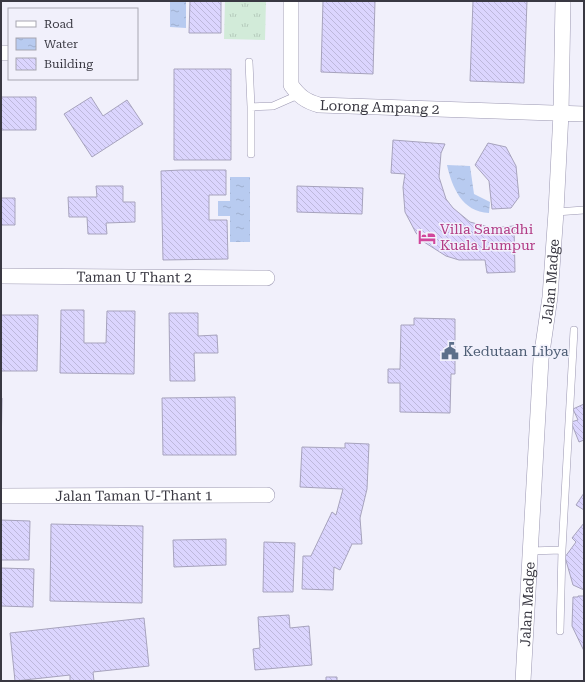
<svg xmlns="http://www.w3.org/2000/svg" width="585" height="682" font-family="'Roboto Serif',serif">
<style>
.park{fill:url(#park-tufts)}
.water{fill:url(#water-ripples)}
.building{fill:url(#building-back-hatch);stroke:#a7a3bd}
.lines{fill:none;stroke-linecap:round;stroke-linejoin:round}
.lane-casing{stroke:#9c98b2;stroke-width:8}
.street-casing{stroke:#9c98b2;stroke-width:16}
.lane{stroke:#fff;stroke-width:7}
.street{stroke:#fff;stroke-width:15}
.labels{text-anchor:middle;stroke-width:3;stroke-linejoin:round;paint-order:stroke}
.street-label{font-size:14px;fill:#393842;stroke:#f1f0fb}
.hotel-label{font-size:14px;fill:#b23c85;stroke:#f1f0fb;text-anchor:start}
.service-label{font-size:14px;fill:#4e5e75;stroke:#f1f0fb;text-anchor:start}
</style>
<defs>
<pattern id="park-tufts" width="24" height="20" patternUnits="userSpaceOnUse"><rect width="24" height="20" fill="#d2ebd9"/><path d="M3 7l-1-3M5 7V3M7 7l1-3M15 17l-1-3M17 17v-4M19 17l1-3" fill="none" stroke="#b5cabb"/></pattern>
<pattern id="water-ripples" width="26" height="14" patternUnits="userSpaceOnUse"><rect width="26" height="14" fill="#b8cbf0"/><path d="M2 4q2-2 4 0t4 0M15 11q2-2 4 0t4 0" fill="none" stroke="#9fafcf"/></pattern>
<pattern id="building-back-hatch" width="6" height="6" patternUnits="userSpaceOnUse"><rect width="6" height="6" fill="#dbd5fe"/><path d="M-1 5l2 2M0 0l6 6M5-1l2 2" fill="none" stroke="#bdb8db"/></pattern>
</defs>
<rect width="100%" height="100%" fill="#f1f0fb"/>
<!-- park -->
<path class="park" d="M225,1H266L265,40L224,39Z"/>
<!-- water -->
<path class="water" d="M170,1H186V28L170,27Z
M447,165L470,166L474,194L490,202L489,213C462,212 452,187 447,165Z
M230,177H250V242H230V216H218V201H230Z"/>
<!-- building -->
<path class="building" d="M190,1H221V33H189Z
M323,1H375L373,74L321,72Z
M473,1H527L524,83L470,81Z
M174,69H231V160H174Z
M1,97H36V130H1Z
M91,97L103,116L127,100L143,124L92,157L64,114Z
M393,140L445,144L441,153L439,177L446,199L453,208L470,222L492,228L514,226L515,272L487,273L485,260H459L446,256L424,242L416,233L405,212L403,187L405,174L391,173Z
M488,143L506,147L516,166L519,197L511,208L492,209L489,181L475,165Z
M181,170H226V195H209V220H227L228,259L163,260L161,171Z
M96,186H123V202H135V222L106,223L107,234H88L87,217H69L68,197H97Z
M297,186L363,188L362,214L297,212Z
M1,198H15V225H1Z
M61,310H84V343H106L107,311H135L134,374L60,373Z
M169,313H198V336L217,335L218,353H194L195,381H170Z
M1,315H38L37,371H1Z
M414,318L455,319V374H451L450,413L400,412V383H388V369H400L401,325H414Z
M235,397L236,455H163L162,398Z
M1,398H2L1,455Z
M584,404V440L579,442L571,422L578,420L573,409Z
M345,443L369,444L367,489L360,518L362,544H352L340,570L334,567L333,590L302,589L303,556H311L332,512L336,515L343,489L300,487L302,447L345,448Z
M584,493V510L576,505Z
M1,520L30,521L29,560H1Z
M584,523V590L573,585L565,557L576,542L572,538Z
M51,524L143,526L142,603L50,601Z
M226,539V565L174,567L173,540Z
M264,542L295,543L293,592H263Z
M1,568L34,569L33,607L1,606Z
M578,596H584V651L572,626L573,597H578Z
M289,615L290,628L309,626L312,665L255,670L253,649L260,648L258,617Z
M144,618L149,666L93,672L94,681H70V675L15,681L10,633Z
M326,677H337V681H326Z"/>
<g class="lines">
<!-- lane casing -->
<g class="lane-casing">
<path id="lane" d="M249,62L251,107L273,106L298,95
M251,107V154
M556,212L584,210
M529,551L562,550
M560,631L562,550L574,330"/>
</g>
<!-- street casing -->
<g class="street-casing">
<g id="street">
<path id="s1" d="M291,1V85C299,96 305,101 319,105L584,114"/>
<path d="M1,53H9"/>
<path id="s2" d="M1,276L267,278"/>
<path id="s3" d="M1,496L267,495"/>
<path id="s4" d="M523,681L541,359L550,297L556,212L561,113L563,1"/>
</g>
</g>
<!-- lane -->
<use href="#lane" class="lane"/>
<!-- street -->
<use href="#street" class="street"/>
</g>
<!-- icons -->
<defs>
<g id="hotel-bare" transform="scale(1.38)"><path d="M-6-4.5h1.5V1H6V5H4.5V3h-9V5H-6ZM-4 0a1.8 1.8 0 1 1 3.6 0ZM.5 0V-2.5h3Q6-2.5 6 0Z" fill="#d1479c" stroke="#f1f0fb" stroke-width="2.5" paint-order="stroke"/></g>
<g id="civic-bare" transform="scale(1.38)"><path d="M-.6-6.5H3V-4.5H.6V-3L4-1V1h2V6H-6V1h2V-1L-.6-3ZM-1.2 2.5V6h2.4V2.5Z" fill="#5c6f8a" stroke="#f1f0fb" stroke-width="2.5" paint-order="stroke"/></g>
</defs>
<g fill-rule="evenodd">
<use href="#hotel-bare" x="427" y="237"/>
<use href="#civic-bare" x="450" y="351"/>
</g>
<g class="labels">
<!-- street labels -->
<g class="street-label">
<text dy="5" stroke="none"><textPath href="#s1" startOffset="180">Lorong Ampang 2</textPath></text>
<text dy="5" stroke="none"><textPath href="#s2" startOffset="133">Taman U Thant 2</textPath></text>
<text dy="5" stroke="none"><textPath href="#s4" startOffset="401">Jalan Madge</textPath></text>
<text dy="5" stroke="none"><textPath href="#s3" startOffset="133">Jalan Taman U-Thant 1</textPath></text>
<text dy="5" stroke="none"><textPath href="#s4" startOffset="77">Jalan Madge</textPath></text>
</g>
<!-- hotel labels -->
<g class="hotel-label">
<text x="440" y="234">Villa Samadhi<tspan x="440" dy="16">Kuala Lumpur</tspan></text>
</g>
<!-- service labels -->
<g class="service-label">
<text x="463" y="356">Kedutaan Libya</text>
</g>
</g>
<!-- border -->
<rect width="585" height="682" fill="none" stroke="#393842" stroke-width="4"/>
<!-- legend -->
<rect x="8" y="8" width="130" height="72" fill="#f1f0fb" stroke="#a7a6b1"/>
<rect x="16" y="21" width="20" height="6" fill="#ffffff" stroke="#a7a6b1"/>
<text x="44" y="28" font-size="12" fill="#393842">Road</text>
<rect x="16" y="38" width="20" height="12" fill="url(#water-ripples)" stroke="#a7a6b1"/>
<text x="44" y="48" font-size="12" fill="#393842">Water</text>
<rect x="16" y="58" width="20" height="12" fill="url(#building-back-hatch)" stroke="#a7a6b1"/>
<text x="44" y="68" font-size="12" fill="#393842">Building</text>
</svg>
